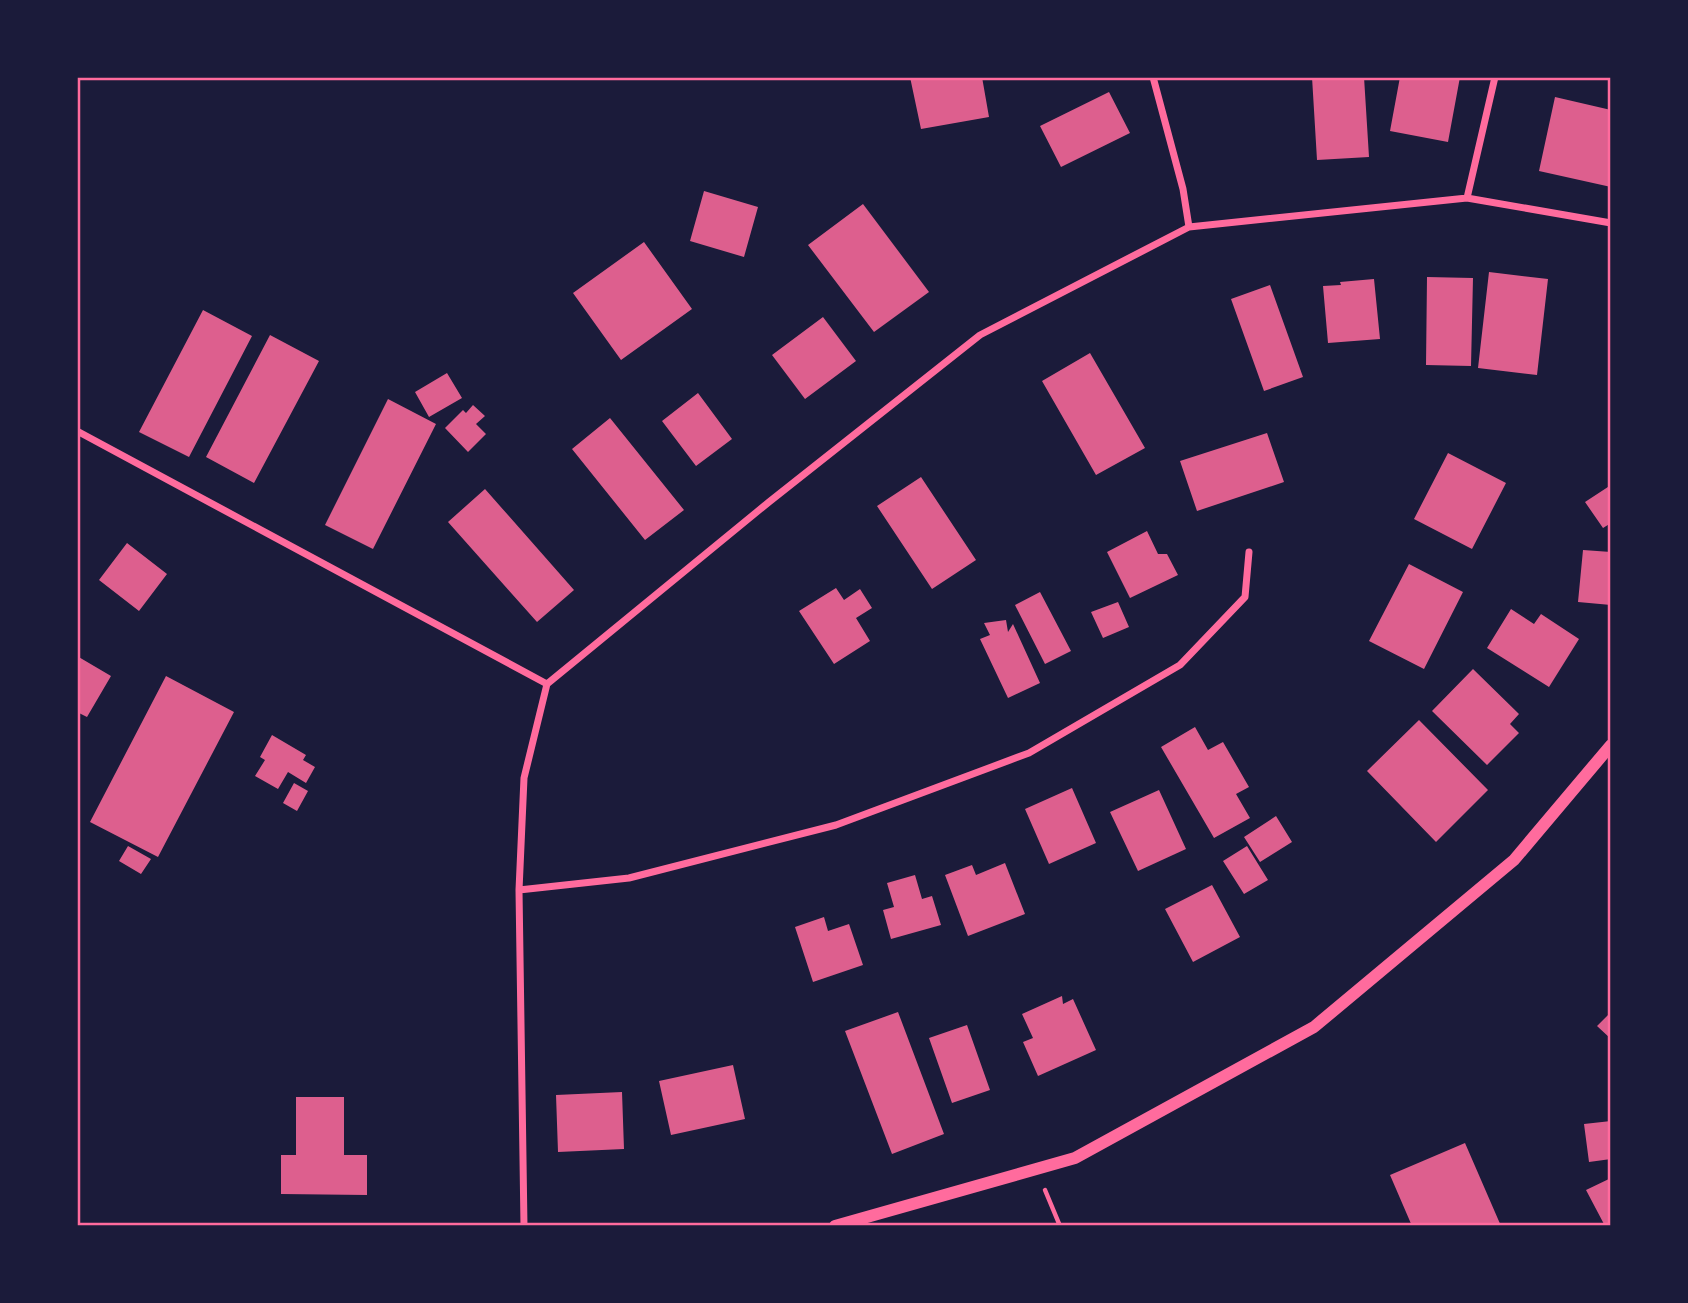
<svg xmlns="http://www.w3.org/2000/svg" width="1688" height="1303" viewBox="0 0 1688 1303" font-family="'Public Sans',sans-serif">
<rect width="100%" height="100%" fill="#1b1b3a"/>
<path fill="#dd5f8e" d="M910 77H982L989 117 921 129Z
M1312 77H1364L1369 157 1317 160Z
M1400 77H1460L1448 142 1390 131Z
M1109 92 1130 133 1061 167 1040 126Z
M1555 97 1611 110V187L1539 171Z
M704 191 758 207 744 257 690 241Z
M863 204 929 292 874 332 808 245Z
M644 242 692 309 621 360 573 293Z
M1489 272 1548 279 1537 375 1478 368Z
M1427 277 1473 278 1471 366 1426 365Z
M1374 279 1380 339 1328 343 1323 286 1341 285 1340 282Z
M1270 285 1303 377 1264 391 1231 299Z
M203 310 252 336 189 457 139 432Z
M823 317 856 361 805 399 772 355Z
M270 335 319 361 254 483 206 457Z
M1090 353 1145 448 1096 475 1042 381Z
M447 373 462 398 429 417 415 392Z
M698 393 732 439 696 466 662 421Z
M388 399 436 424 373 549 325 525Z
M473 405 485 416 476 424 486 434 468 452 445 428 463 410 466 413Z
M610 418 684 510 645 540 572 449Z
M1267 433 1284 482 1197 511 1180 461Z
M1448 453 1506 483 1472 549 1414 519Z
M921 477 976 560 932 589 877 506Z
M1611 485V523L1603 528 1585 502Z
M485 489 574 590 537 622 448 522Z
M1147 531 1158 554H1167L1178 575 1130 598 1107 552Z
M127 543 167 574 139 611 99 580Z
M1583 550 1611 552V605L1578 602Z
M1409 564 1463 592 1424 669 1369 641Z
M836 588 844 600 860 589 872 608 856 618 870 641 834 664 799 611Z
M1040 592 1071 651 1045 664 1015 605Z
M1118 602 1129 627 1103 638 1091 612Z
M1511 609 1534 624 1541 614 1579 639 1549 687 1487 648Z
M1006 620 1008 632 1013 624 1040 683 1008 698 980 639 990 635 984 623Z
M77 656 111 676 87 717 77 712Z
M1473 669 1519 714 1510 724 1519 733 1487 765 1432 711Z
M166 676 234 712 158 857 90 822Z
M1419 720 1488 790 1436 842 1367 771Z
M1195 727 1208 750 1223 742 1249 787 1236 794 1250 818 1214 838 1161 747Z
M272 735 306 755 303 760 315 767 306 783 288 772 278 789 255 776 265 760 260 757Z
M294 783 308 791 297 811 283 803Z
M1072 788 1096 843 1049 864 1025 809Z
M1159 790 1186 849 1138 871 1110 812Z
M1276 816 1292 842 1260 862 1244 837Z
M128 846 151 859 141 874 119 861Z
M1247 846 1268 880 1244 894 1223 861Z
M1005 863 1025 914 968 936 945 875 972 865 976 875Z
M915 875 922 899 932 896 941 925 891 939 883 910 894 907 887 883Z
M1212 885 1240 937 1193 962 1165 909Z
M824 917 828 931 849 924 863 965 813 982 795 927Z
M1062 996 1063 1004 1073 999 1096 1050 1038 1076 1023 1042 1033 1038 1022 1014Z
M898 1012 944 1134 892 1154 845 1031Z
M1611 1012V1039L1597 1026Z
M967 1025 990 1090 952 1103 929 1038Z
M733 1065 745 1119 671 1135 659 1081Z
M622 1092 624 1149 558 1152 556 1095Z
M296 1097H344V1155H367V1195L281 1194V1155H296Z
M1611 1121V1159L1589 1162 1584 1124Z
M1465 1143 1501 1226H1412L1390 1175Z
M1611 1178V1223L1605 1226 1586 1190Z"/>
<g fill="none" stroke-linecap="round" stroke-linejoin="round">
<path stroke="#ff6b9d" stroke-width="4.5" d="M1045 1190 1060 1226"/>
<path stroke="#ff6b9d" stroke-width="7" d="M1153 77 1183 189 1189 227
M1467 198 1495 77
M77 431 547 684
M519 890 629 878 836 825 1029 753 1180 665 1245 597 1249 552
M524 1226 519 890 524 778 547 684 769 502 980 335 1189 227 1467 198 1611 223"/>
<path stroke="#ff6b9d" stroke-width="12" d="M835 1226 1075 1158 1314 1027 1514 860 1611 745"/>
</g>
<rect width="1688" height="1303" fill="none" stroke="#1b1b3a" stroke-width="158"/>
<rect x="79" y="79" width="1530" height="1145" fill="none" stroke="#ff6b9d" stroke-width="2.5"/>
</svg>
